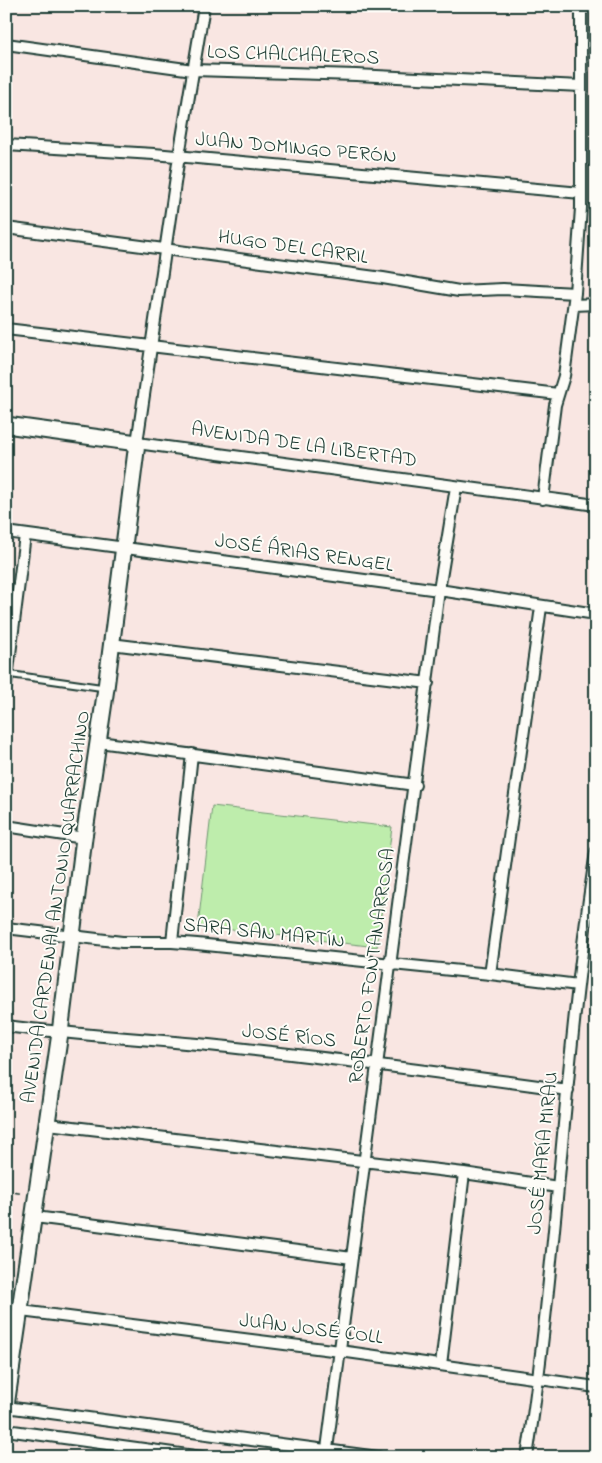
<svg xmlns="http://www.w3.org/2000/svg" width="602" height="1463" viewBox="0 0 602 1463" font-family="'Indie Flower',sans-serif">
<rect width="100%" height="100%" fill="#f9e6e2"/>
<filter id="ink" filterUnits="userSpaceOnUse"><feTurbulence type="fractalNoise" baseFrequency=".02" numOctaves="2"/><feDisplacementMap in="SourceGraphic" scale="10" xChannelSelector="R" yChannelSelector="G"/><feConvolveMatrix kernelMatrix="1 2 1 2 8 2 1 2 1" color-interpolation-filters="sRGB"/></filter>
<g filter="url(#ink)">
<path fill="#beedac" stroke="#6e9570" d="M212 806 392 827 377 947 198 926Z"/>
<g fill="none" stroke-linecap="round" stroke-linejoin="round">
<g stroke="#1f3d34" stroke-width="9">
<path id="lane" d="M7 674 105 688"/>
</g>
<g stroke="#1f3d34" stroke-width="14">
<path id="street" d="M204 6 179 156 137 443 596 505
M6 44 193 70 356 75 581 86
M6 145 154 154 581 193
M6 228 383 278 459 291 503 289 575 293
M574 305 596 304
M6 329 558 394
M543 499 555 405 564 376 575 293 581 208V6
M6 532 439 590 596 614
M111 644 428 683
M6 686 25 535
M99 742 415 785
M6 826 84 838
M6 928 122 942H172L197 944 490 974 578 985
M172 942 192 754
M490 974 541 607
M6 1026C77 1035 147 1039 218 1046 335 1058 451 1074 568 1090
M48 1124 464 1173 558 1187
M35 1217 352 1258
M21 1311 340 1351 596 1387
M441 1365 464 1173
M6 1407 378 1457
M6 1430 202 1457
M327 1449 439 590 456 487
M527 1457C558 1256 564 1053 596 852"/>
</g>
<g stroke="#1f3d34" stroke-width="19">
<path id="secondary" d="M6 425 137 443 106 688 84 838 60 1033 6 1406"/>
</g>
<path stroke="#1f3d34" stroke-width="2.5" stroke-dasharray="5 4" stroke-linecap="butt" d="M6 1191 23 1193"/>
<use href="#lane" stroke="#fdfcf7" stroke-width="5"/>
<use href="#street" stroke="#fdfcf7" stroke-width="10"/>
<use href="#secondary" stroke="#fdfcf7" stroke-width="15"/>
</g>
</g>
<g text-anchor="middle" dominant-baseline="central" stroke-width="4" stroke-linejoin="round" paint-order="stroke">
<g font-size="20" fill="#1f3d34" stroke="#fdfcf7">
<text transform="translate(293 56) rotate(2)">LOS CHALCHALEROS</text>
<text transform="translate(296 149) rotate(5)">JUAN DOMINGO PERÓN</text>
<text transform="translate(293 248) rotate(8)">HUGO DEL CARRIL</text>
<text transform="translate(304 446) rotate(8)">AVENIDA DE LA LIBERTAD</text>
<text transform="translate(304 554) rotate(8)">JOSÉ ÁRIAS RENGEL</text>
<text transform="translate(57 907) rotate(-82)">AVENIDA CARDENAL ANTONIO QUARRACHINO</text>
<text transform="translate(264 934) rotate(6)">SARA SAN MARTÍN</text>
<text transform="translate(373 966) rotate(-82)">ROBERTO FONTANARROSA</text>
<text transform="translate(289 1037) rotate(6)">JOSÉ RÍOS</text>
<text transform="translate(544 1153) rotate(-84)">JOSÉ MARÍA MIRAU</text>
<text transform="translate(311 1330) rotate(7)">JUAN JOSÉ COLL</text>
</g>
</g>
<rect width="602" height="1463" fill="none" stroke="#fdfcf7" stroke-width="25"/>
<rect x="12" y="12" width="577" height="1438" fill="none" stroke="#1f3d34" stroke-width="2" filter="url(#ink)"/>
</svg>
